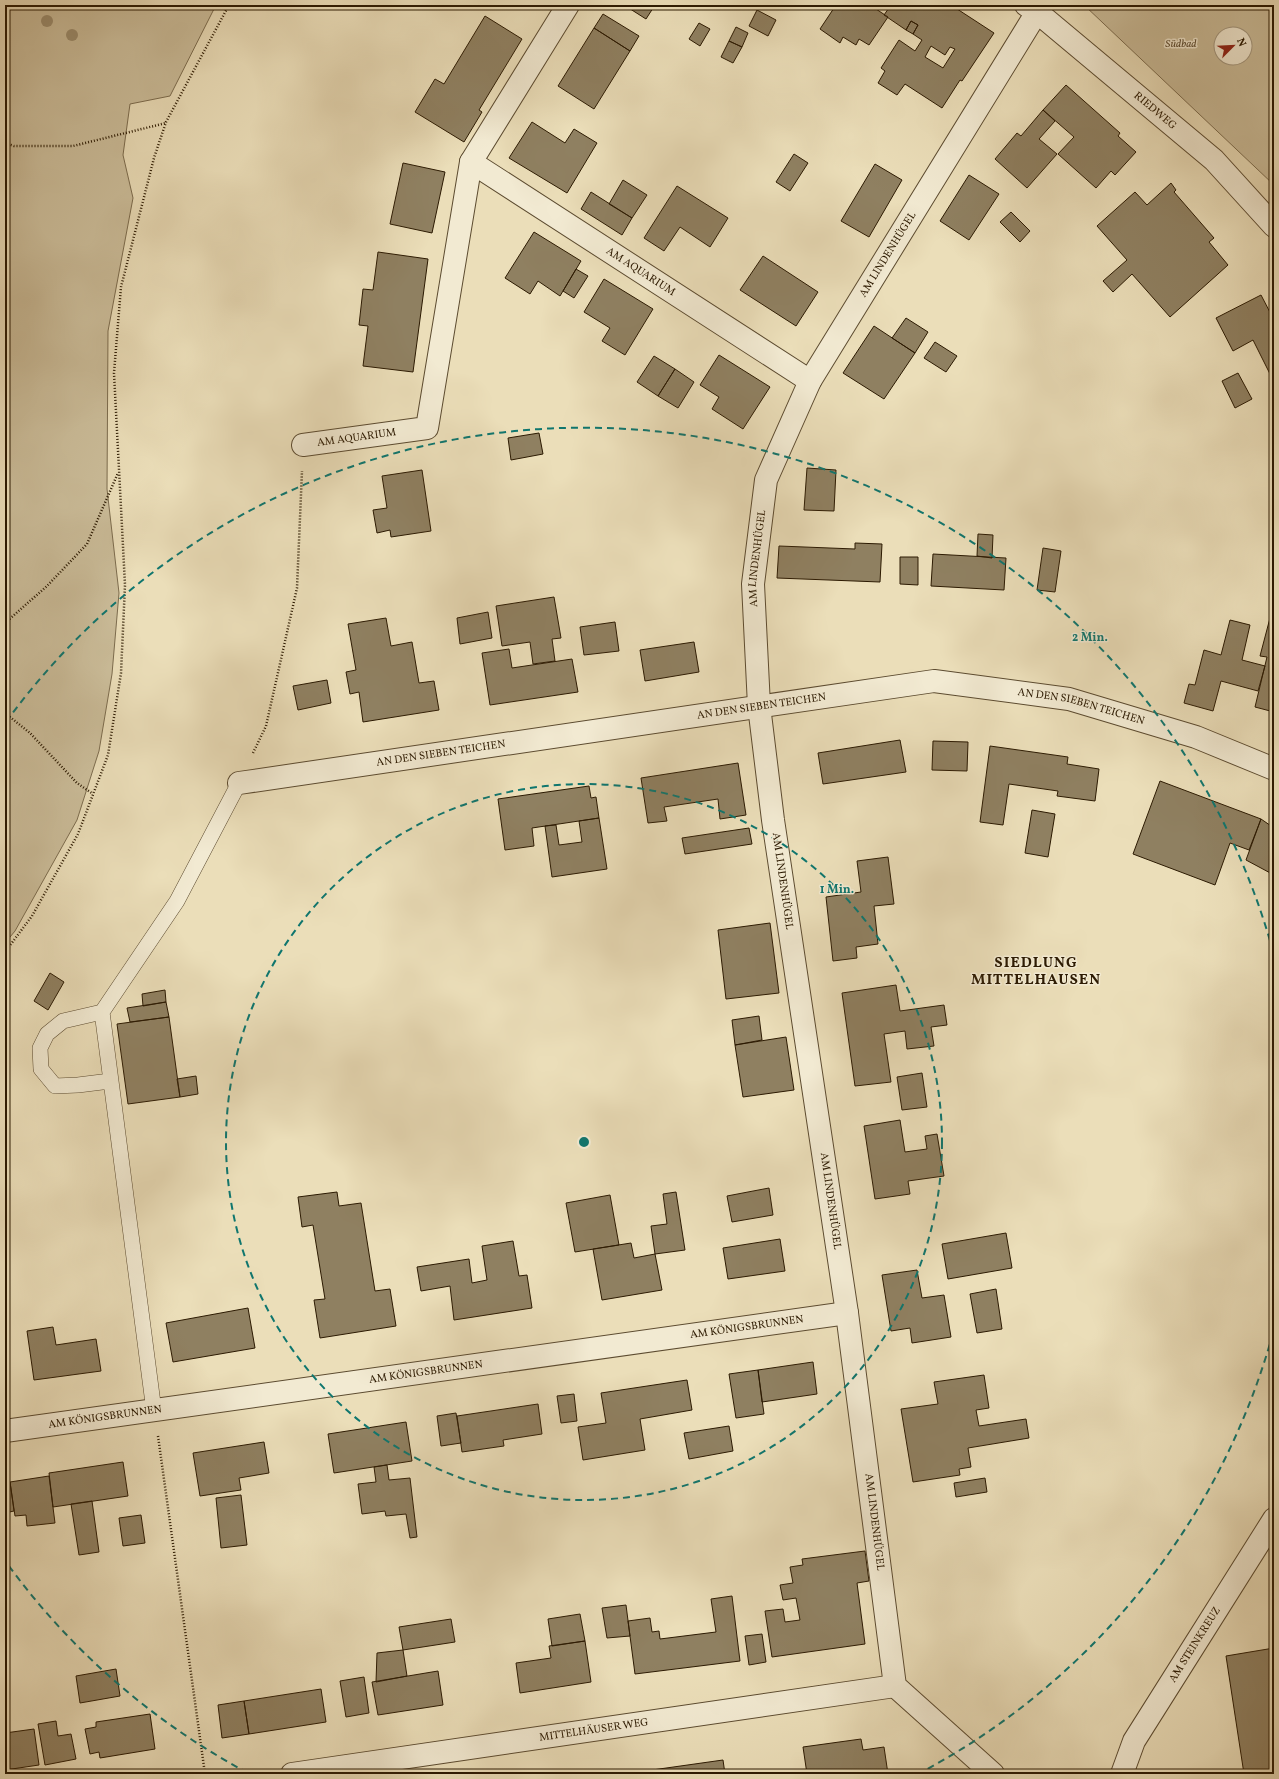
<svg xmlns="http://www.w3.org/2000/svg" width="1279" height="1779" viewBox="0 0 1279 1779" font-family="Vollkorn,serif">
<rect width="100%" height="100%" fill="#ebdeb9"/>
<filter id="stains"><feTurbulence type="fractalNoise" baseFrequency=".005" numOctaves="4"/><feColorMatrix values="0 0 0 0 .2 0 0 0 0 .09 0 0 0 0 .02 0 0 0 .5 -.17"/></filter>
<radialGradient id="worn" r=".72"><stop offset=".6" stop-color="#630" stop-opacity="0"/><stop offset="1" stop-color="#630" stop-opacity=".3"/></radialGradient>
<path fill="#cbbd9a" stroke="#7c6c4e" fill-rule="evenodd" d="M5 5H216L170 96 130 104 123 155 133 198 108 331 107 489 119 593 112 674 99 751 77 820 15 931 5 943Z
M1084 5H1274V185ZM1221 34H1245V58H1221Z"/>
<path fill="#8f8061" stroke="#2c1a02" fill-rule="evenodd" d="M624 5H655L646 19Z
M836 5H870L888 17 869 45 859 39 856 45 843 37 840 43 820 29Z
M891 5H951L994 33 962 81 960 80 942 108 905 84 897 95 878 83 885 71 881 68 899 40 915 51 922 40 913 34 918 25 911 21 906 30 884 15ZM931 46 945 55 950 47 955 49 943 68 925 57Z
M757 10 776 20 768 36 749 26Z
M603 14 639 36 630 51 594 28Z
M485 16 522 39 479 110 482 112 464 142 415 112 435 79 444 84Z
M911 21 918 25 913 34 906 30Z
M699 23 710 29 700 46 689 39Z
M736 27 748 33 742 47 729 41Z
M594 28 630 51 594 109 558 86Z
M729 41 742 47 733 63 721 57Z
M1066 85 1120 133 1118 136 1136 152 1115 175 1111 171 1096 188 1058 154 1074 137 1043 110Z
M1043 110 1055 121 1039 139 1057 154 1027 188 995 159 1017 133 1021 136Z
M532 122 565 143 574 129 597 143 567 193 509 158Z
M794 154 808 163 790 191 776 182Z
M403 163 445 172 432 233 390 224Z
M875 164 902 180 869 237 841 221Z
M969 175 999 194 969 240 940 221Z
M623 180 647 195 632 218 609 204Z
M1171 183 1176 190 1174 192 1214 238 1209 242 1228 265 1170 317 1132 274 1113 292 1103 281 1127 260 1097 226 1135 192 1147 205Z
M677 186 728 218 710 247 680 227 664 251 644 238Z
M591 192 632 218 622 235 581 209Z
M1011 212 1030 231 1020 242 1000 222Z
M534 232 581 261 560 296 538 281 530 294 505 278Z
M378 252 428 259 413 372 363 366 368 326 359 325 363 289 373 290Z
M763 256 818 292 796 326 740 290Z
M576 269 588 276 574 298 563 291Z
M604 279 653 309 625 355 602 341 610 328 584 312Z
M1261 295 1274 320V382L1253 340 1233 351 1216 318Z
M906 318 928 332 915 353 892 338Z
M874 326 915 353 884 399 843 373Z
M935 342 957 356 946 372 924 358Z
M719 355 770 387 743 429 712 409 719 397 700 385Z
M654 356 675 369 658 396 637 382Z
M675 369 694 382 678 408 658 396Z
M1238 373 1252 399 1235 408 1222 381Z
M539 433 543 454 511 460 508 438Z
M807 468 836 470 834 511 804 510Z
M422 470 431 531 391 537 390 530 377 533 373 510 387 508 382 476Z
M978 534 993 535 992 558 977 556Z
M855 543 882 544 880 582 777 578 779 546 855 549Z
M1043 548 1061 551 1055 592 1037 590Z
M933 554 1006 558 1004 590 931 586Z
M900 557H918V585L900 584Z
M554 597 561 638 552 639 555 661 533 664 530 642 502 646 496 606Z
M488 612 492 638 460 644 457 618Z
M386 618 391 646 412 642 419 683 434 681 439 710 363 722 359 692 350 694 346 672 356 670 348 624Z
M1270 618 1274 619V712L1255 707 1267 657 1260 656Z
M1230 620 1250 625 1242 660 1265 666 1258 691 1221 681 1213 711 1184 703 1189 684 1195 685 1204 650 1221 655Z
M615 622 619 651 584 655 580 627Z
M694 642 699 672 645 681 640 650Z
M509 649 512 668 572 659 578 692 490 705 482 653Z
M327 680 331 703 298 710 293 686Z
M900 740 906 772 823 784 818 753Z
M933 741 968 742 967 771 932 770Z
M990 746 1068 757 1067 764 1099 769 1095 801 1057 796 1058 791 1009 784 1003 825 980 822Z
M738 763 746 815 720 819 718 799 664 807 667 821 648 823 641 778Z
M1160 781 1261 819 1249 850 1230 843 1215 885 1133 854Z
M589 786 591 798 596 797 599 818 532 828 534 846 505 850 498 799Z
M1032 810 1055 814 1048 857 1025 853Z
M599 818 607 869 552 877 545 826 556 825 559 845 582 842 579 821Z
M1261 819 1274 828V875L1246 860Z
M749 828 752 844 685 854 682 838Z
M888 857 894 904 874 906 878 944 856 947 857 958 833 961 826 897 861 892 857 861Z
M770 923 779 993 726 999 718 930Z
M50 973 64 982 48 1010 34 1001Z
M896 985 900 1011 944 1005 947 1025 931 1027 934 1046 907 1049 905 1031 884 1034 891 1082 855 1086 842 993Z
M165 990 166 1002 143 1006 142 994Z
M166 1002 169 1017 130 1022 127 1008Z
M759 1016 762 1040 735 1045 732 1020Z
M169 1017 180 1097 128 1104 117 1024Z
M786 1037 794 1090 743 1097 735 1045Z
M922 1073 927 1107 902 1110 897 1077Z
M196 1076 198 1094 180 1097 177 1079Z
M900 1120 905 1152 927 1149 925 1136 937 1134 944 1176 908 1181 910 1194 875 1199 864 1126Z
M769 1188 773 1215 732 1222 727 1196Z
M337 1192 339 1206 361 1203 375 1291 390 1289 396 1326 320 1338 314 1300 325 1299 313 1225 302 1227 298 1197Z
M676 1192 685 1250 655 1254 651 1226 667 1224 663 1194Z
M610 1195 619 1245 575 1252 566 1203Z
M1006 1233 1012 1268 948 1279 942 1244Z
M780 1239 785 1271 728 1279 723 1248Z
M513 1241 519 1276 527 1275 532 1308 454 1320 450 1286 421 1291 417 1267 469 1259 472 1283 487 1280 482 1246Z
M631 1243 634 1258 655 1254 662 1290 602 1300 593 1249Z
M917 1270 922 1298 944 1295 951 1337 912 1343 910 1328 891 1331 882 1275Z
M996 1289 1002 1329 977 1333 970 1294Z
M248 1308 255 1348 173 1362 166 1323Z
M53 1327 56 1345 96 1339 101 1371 34 1380 27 1331Z
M813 1362 817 1394 762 1402 758 1370Z
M758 1370 764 1414 736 1418 729 1374Z
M984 1375 989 1408 976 1410 979 1426 1026 1419 1029 1438 968 1448 971 1467 959 1469 960 1475 913 1482 901 1409 938 1404 934 1382Z
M687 1380 692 1410 640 1419 645 1450 583 1460 578 1427 606 1423 601 1393Z
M574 1394 577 1421 561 1423 557 1396Z
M538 1404 542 1434 503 1440 504 1446 462 1452 457 1416Z
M456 1413 461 1443 441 1446 437 1416Z
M406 1422 412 1461 334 1473 328 1434Z
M729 1426 733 1451 689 1459 684 1433Z
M264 1442 269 1473 239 1478 241 1490 200 1496 193 1453Z
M123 1462 128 1496 53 1507 49 1473Z
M387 1465 389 1480 410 1478 417 1537 410 1538 406 1514 386 1516 385 1511 362 1514 358 1484 376 1482 374 1467Z
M49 1476 55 1523 27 1526 26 1515 15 1516 10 1482Z
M985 1478 987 1492 956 1497 954 1483Z
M5 1482H10L14 1511 5 1513Z
M241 1495 247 1545 221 1548 216 1498Z
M92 1501 99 1552 79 1555 71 1504Z
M141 1515 145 1543 123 1546 119 1518Z
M865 1551 869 1581 857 1583 865 1644 772 1657 765 1611 783 1609 785 1622 800 1620 796 1598 783 1600 780 1585 793 1583 790 1567 803 1565 802 1559Z
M732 1596 740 1661 635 1674 628 1621 650 1618 652 1632 659 1631 660 1639 716 1632 711 1599Z
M626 1605 630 1636 607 1638 602 1608Z
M580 1614 585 1641 552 1646 548 1619Z
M451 1619 455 1642 403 1650 399 1627Z
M762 1634 766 1662 749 1665 745 1636Z
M585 1641 591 1682 520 1693 516 1663 551 1658 549 1646Z
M1274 1648V1772L1244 1774 1226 1656Z
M403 1650 407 1676 376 1682 377 1653Z
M116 1669 120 1696 80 1703 76 1676Z
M438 1671 443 1705 378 1715 372 1682Z
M364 1677 369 1713 346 1717 340 1681Z
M321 1689 326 1722 249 1734 244 1701Z
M244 1701 249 1734 222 1738 218 1705Z
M150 1714 155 1749 100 1758 99 1752 90 1754 85 1729 96 1727V1722Z
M56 1721 58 1736 71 1734 76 1759 45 1765 38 1724Z
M34 1729 39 1765 5 1770V1733Z
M861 1739 863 1750 884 1747 888 1774H807L803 1747Z
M723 1760 725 1774H638V1772Z"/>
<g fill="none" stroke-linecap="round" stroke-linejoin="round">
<g stroke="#5c4b30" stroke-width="16">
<path id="lane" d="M102 1012 154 1411
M110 1081 78 1085 55 1086 41 1069 40 1048 47 1034 63 1021 102 1012 177 901 239 783"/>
</g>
<g stroke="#5c4b30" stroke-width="24">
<g id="street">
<path id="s1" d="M1026 5 1037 12 1214 160 1274 226"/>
<path id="s2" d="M471 162 810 381"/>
<path id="s3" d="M303 445 427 428 471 162 568 5"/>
<path id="s4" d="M239 783 934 681 1069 699 1196 737 1274 769"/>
<path id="s5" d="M5 1431 847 1313"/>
<path id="s6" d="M292 1774 895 1686"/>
<path id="s7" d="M993 1774 895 1686 847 1313 773 820 759 706 753 584 766 480 810 381 1037 12"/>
<path id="s8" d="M1122 1774 1134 1741 1274 1519"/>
</g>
</g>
<path stroke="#2c1a02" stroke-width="2.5" stroke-dasharray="1 2" stroke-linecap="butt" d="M5 143 14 146H73L166 123
M5 623 47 586 87 544 118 473
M5 713 30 733 77 783 93 794
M253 753 266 726 297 588 302 471
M5 952 32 916 78 834 108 755 121 673 125 585 114 373 121 287 154 158 166 122 229 5
M158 1436 205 1774"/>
<use href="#lane" stroke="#f2ead2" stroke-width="15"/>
<use href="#street" stroke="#f2ead2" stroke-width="22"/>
</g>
<g fill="#9c8d6e">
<circle cx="47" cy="21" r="6"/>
<circle cx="72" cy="35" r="6"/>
</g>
<g fill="none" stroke="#0f766e" stroke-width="2" stroke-dasharray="7 5">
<circle cx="584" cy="1142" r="358"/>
<path d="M1273 1333A715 715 0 0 1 920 1773M248 1773A715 715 0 0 1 6 1562M6 722A715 715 0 0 1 1273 951"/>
</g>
<g text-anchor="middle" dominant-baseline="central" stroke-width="3" stroke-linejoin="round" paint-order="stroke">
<g font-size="11" font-style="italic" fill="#5c4b30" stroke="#f2ead2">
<text x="1181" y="44">Südbad</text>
</g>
<g font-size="11" fill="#2c1a02" stroke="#f2ead2">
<text stroke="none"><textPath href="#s1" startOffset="167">RIEDWEG</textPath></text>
<text stroke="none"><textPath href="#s7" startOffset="1605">AM LINDENHÜGEL</textPath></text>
<text stroke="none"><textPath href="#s2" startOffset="202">AM AQUARIUM</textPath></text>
<text stroke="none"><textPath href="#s3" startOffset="54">AM AQUARIUM</textPath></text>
<text stroke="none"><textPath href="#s7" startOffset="1269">AM LINDENHÜGEL</textPath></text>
<text stroke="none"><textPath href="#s4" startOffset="528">AN DEN SIEBEN TEICHEN</textPath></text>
<text stroke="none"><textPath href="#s4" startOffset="852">AN DEN SIEBEN TEICHEN</textPath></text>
<text stroke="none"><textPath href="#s4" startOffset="204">AN DEN SIEBEN TEICHEN</textPath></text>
<text transform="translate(782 881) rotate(82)">AM LINDENHÜGEL</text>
<text transform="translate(830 1201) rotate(82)">AM LINDENHÜGEL</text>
<text stroke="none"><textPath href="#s5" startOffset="749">AM KÖNIGSBRUNNEN</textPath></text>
<text stroke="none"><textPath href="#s5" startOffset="425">AM KÖNIGSBRUNNEN</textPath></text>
<text stroke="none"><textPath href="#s5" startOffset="101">AM KÖNIGSBRUNNEN</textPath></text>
<text transform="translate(874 1522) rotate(83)">AM LINDENHÜGEL</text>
<text stroke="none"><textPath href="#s8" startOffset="149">AM STEINKREUZ</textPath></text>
<text stroke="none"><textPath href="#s6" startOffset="305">MITTELHÄUSER WEG</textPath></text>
</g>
<g font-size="15" font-weight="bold" letter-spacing="1" fill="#2c1a02" stroke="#f2ead2">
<text x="1036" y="963">SIEDLUNG<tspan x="1036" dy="17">MITTELHAUSEN</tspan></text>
</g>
</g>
<circle cx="584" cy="1142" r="6" fill="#0f766e" stroke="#f2ead2" stroke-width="2"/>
<g font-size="12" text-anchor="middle" font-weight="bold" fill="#0f766e" stroke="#f2ead2" stroke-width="3" stroke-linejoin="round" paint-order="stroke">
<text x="1090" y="641">2 Min.</text>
<text x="837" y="893">1 Min.</text>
</g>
<rect width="1279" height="1779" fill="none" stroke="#ebdeb9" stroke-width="20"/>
<rect x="6" y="6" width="1267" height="1767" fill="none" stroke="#2c1a02" stroke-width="2"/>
<rect x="10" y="10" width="1259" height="1759" fill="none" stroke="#2c1a02"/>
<g transform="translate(1233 46) rotate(66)"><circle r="19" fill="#f2ead2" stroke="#a3977f"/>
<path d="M0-3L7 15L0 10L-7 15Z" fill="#8f2418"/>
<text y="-6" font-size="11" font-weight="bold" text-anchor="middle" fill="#2c1a02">N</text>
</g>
<rect width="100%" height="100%" filter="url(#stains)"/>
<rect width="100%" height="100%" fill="url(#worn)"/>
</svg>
